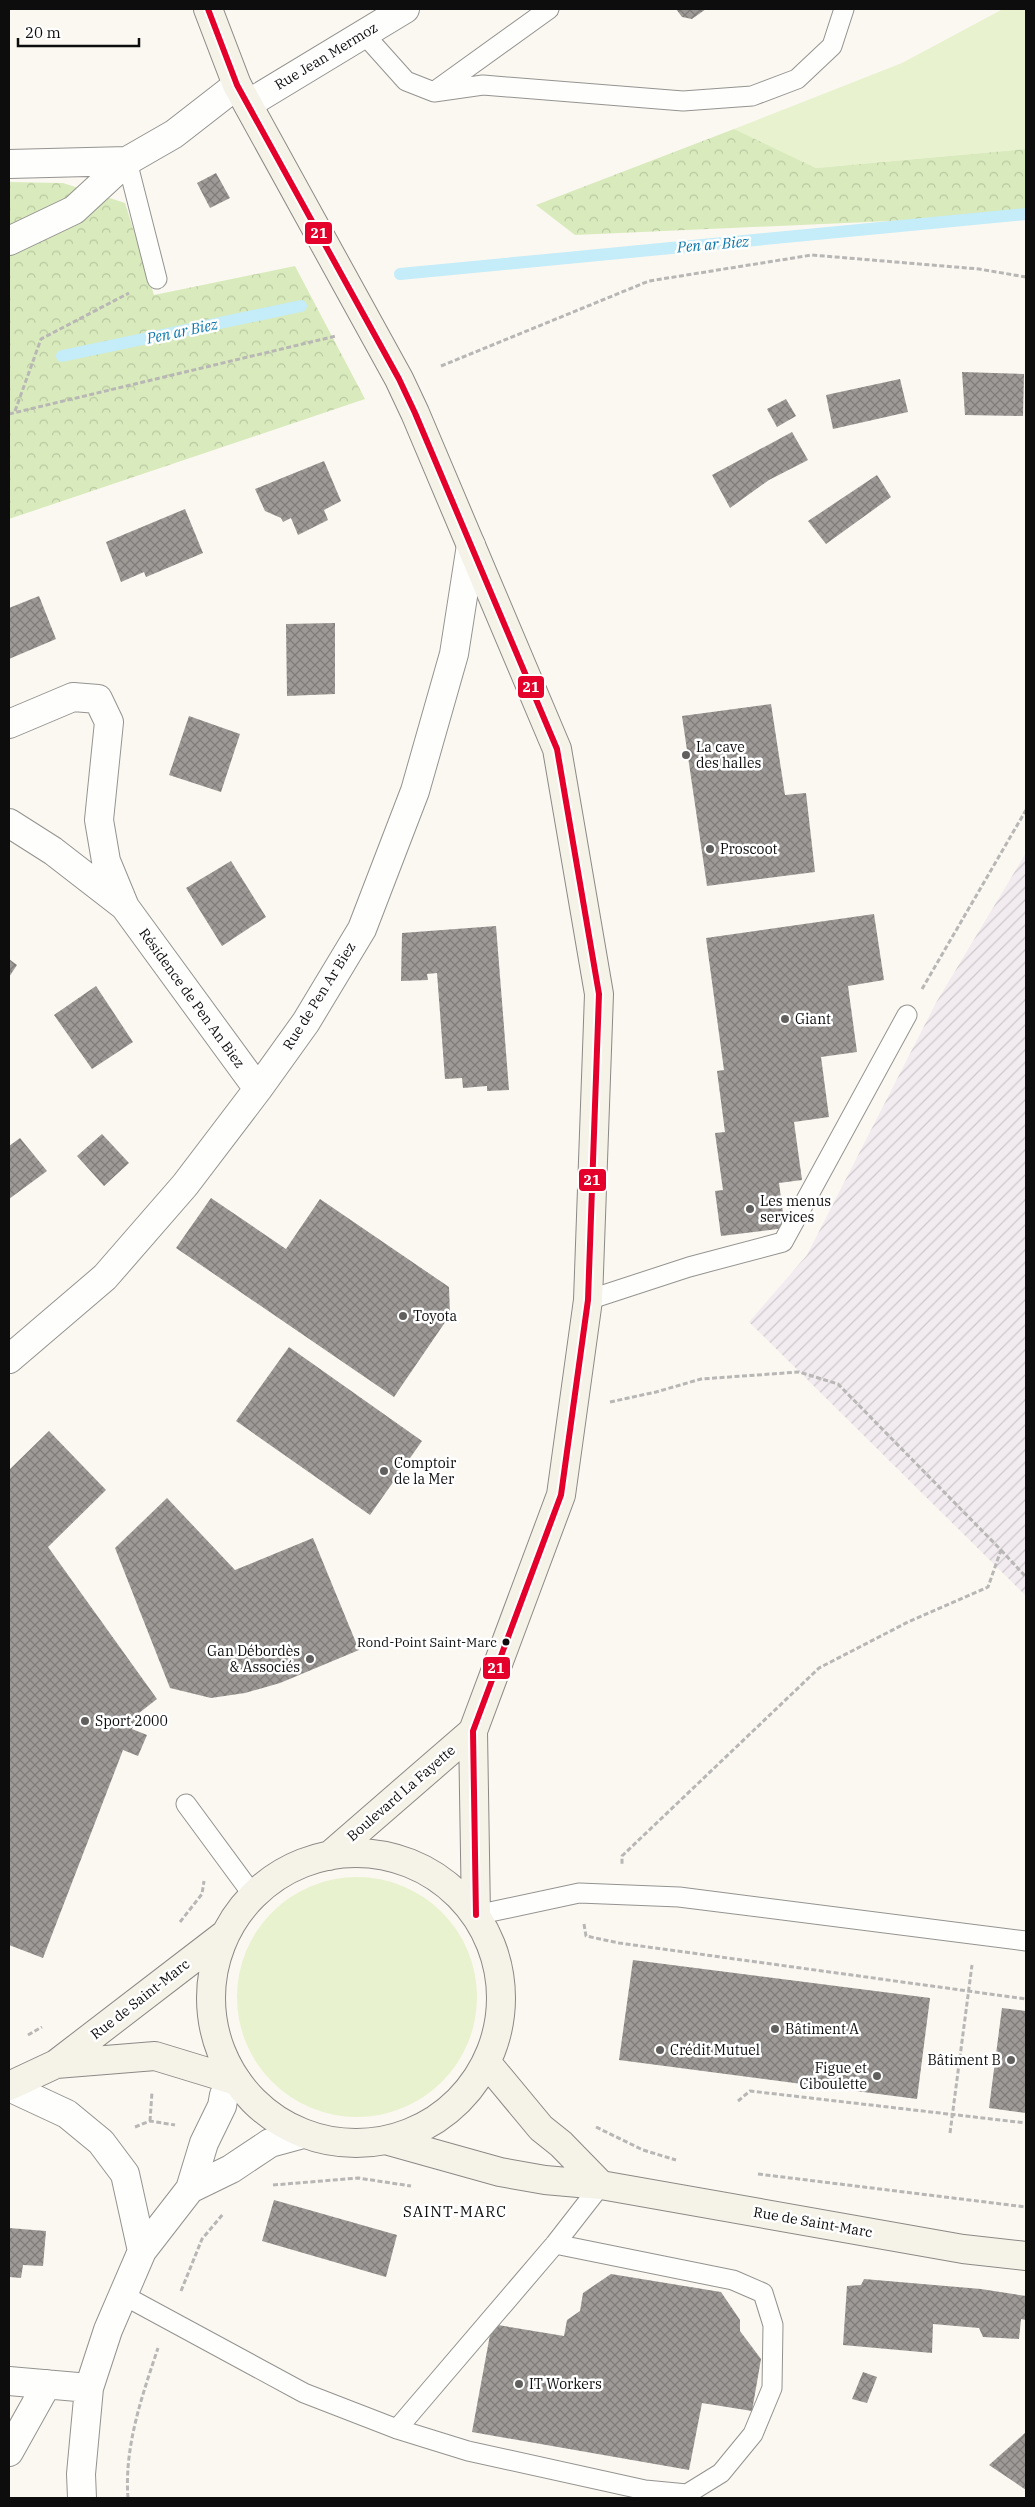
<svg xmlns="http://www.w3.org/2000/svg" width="1035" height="2507" viewBox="0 0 1035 2507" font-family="'IBM Plex Serif',serif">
<defs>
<pattern id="industrial-furrows" width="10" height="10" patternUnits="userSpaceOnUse" patternTransform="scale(1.25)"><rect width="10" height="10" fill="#f2ebef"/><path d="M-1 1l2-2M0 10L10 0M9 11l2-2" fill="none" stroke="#cec8cc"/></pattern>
<pattern id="forest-crowns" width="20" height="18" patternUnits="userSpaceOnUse" patternTransform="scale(1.25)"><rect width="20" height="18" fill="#d9ebbc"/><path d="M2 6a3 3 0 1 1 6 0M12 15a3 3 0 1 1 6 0" fill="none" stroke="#b9c8a0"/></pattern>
<pattern id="building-cross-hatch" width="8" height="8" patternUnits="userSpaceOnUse" patternTransform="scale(1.25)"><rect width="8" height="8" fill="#9e9a97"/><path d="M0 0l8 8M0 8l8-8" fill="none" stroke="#7f7c7a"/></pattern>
</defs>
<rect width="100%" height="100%" fill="#fbf8f1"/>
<path fill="url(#industrial-furrows)" d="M1026 853V1596L749 1322 807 1255 937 1001Z"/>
<path fill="#e8f2ce" d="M1003 9H1026V149L816 168 734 129 902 63Z
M237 1997a120 120 0 1 1 240 0a120 120 0 1 1-240 0Z"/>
<path fill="url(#forest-crowns)" d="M734 129 816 168 1026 149V215L575 235 536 205Z
M9 182 63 183 125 203 154 295 295 266 365 399 9 519Z"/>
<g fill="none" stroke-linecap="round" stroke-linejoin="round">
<path stroke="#c4ecf9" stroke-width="12" d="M400 274 1026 214
M62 356 301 306"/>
</g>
<path fill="url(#building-cross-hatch)" d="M676 9H706L692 19 682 17Z
M216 173 230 198 210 208 197 183Z
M962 372 1024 374 1023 416 965 415Z
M900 379 908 412 833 429 826 395Z
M786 399 796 416 777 427 767 409Z
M792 432 808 460 769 480 730 508 712 475Z
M324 461 341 501 324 510 328 520 298 535 291 518 283 522 281 518 265 511 255 489Z
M877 475 891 497 826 544 808 521Z
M185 509 203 553 146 577 144 572 121 582 106 542Z
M39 596 56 639 9 659V608Z
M335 623V694L287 696 286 624Z
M771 704 785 795 806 793 815 872 707 886 682 716Z
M189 716 240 734 221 792 169 775Z
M231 861 266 917 222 946 186 888Z
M874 914 884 980 848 986 857 1052 821 1057 829 1117 794 1122 802 1180 779 1183 785 1228 721 1236 715 1191 723 1190 715 1133 725 1132 717 1071 724 1070 706 938Z
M496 926 509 1090 487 1091V1086L463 1088 462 1078 445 1079 437 973 427 974 428 980 401 981 402 933Z
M9 959 17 965 9 977Z
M96 986 133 1042 92 1069 54 1015Z
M102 1134 129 1163 104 1186 77 1156Z
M20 1138 47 1171 9 1199V1146Z
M211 1198 286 1249 320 1199 449 1287 450 1315 394 1397 176 1248Z
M289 1347 422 1441 370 1515 236 1421Z
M49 1431 106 1490 48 1547 157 1699 139 1713 132 1729 147 1735 138 1756 123 1750 43 1958 9 1945V1470Z
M167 1498 235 1570 313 1538 359 1650 280 1683 245 1693 211 1698 170 1688 115 1548Z
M633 1960 930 1998 917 2099 619 2060Z
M1002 2008 1026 2011V2113L989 2108Z
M274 2200 397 2235 386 2277 262 2241Z
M9 2228 46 2231 43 2266 23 2265 21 2278 9 2277Z
M611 2274 721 2292 740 2320V2331L761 2359 752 2411 702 2403 689 2470 472 2432 492 2324 564 2336 567 2320 580 2311 583 2293Z
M864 2279 981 2289 1026 2296V2320L1021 2319 1019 2339 983 2337 979 2328 933 2324 932 2353 843 2345 847 2286 861 2285Z
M863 2372 877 2377 867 2403 852 2399Z
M1026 2432V2490L989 2465Z"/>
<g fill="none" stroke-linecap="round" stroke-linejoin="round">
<g stroke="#949390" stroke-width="21">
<path id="service" d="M363 33 406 81 434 92 483 85 683 101 752 96 797 79 832 46 844 9
M435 91 549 9
M127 161 157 279
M588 1300 689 1267 783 1242 907 1015
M186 1804 253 1895
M476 1915 579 1893 679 1897 1026 1941
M123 2295 304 2393 397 2429 468 2451 645 2490 687 2494 721 2473 753 2434 772 2388 773 2325 763 2293 733 2280 555 2244
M397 2429 555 2244 601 2185"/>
</g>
<g stroke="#949390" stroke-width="30">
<path id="minor" d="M248 104 405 9
M9 164 127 161
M9 241 74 210 127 161 174 134 237 85
M9 724 73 697 98 699 109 722 99 820 106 861 125 907 258 1089
M9 823 53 851 124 906
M9 1359 105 1277 185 1185 258 1089 306 1022 362 929 415 791 454 654 471 545
M9 2087 67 2114 101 2142 125 2174 142 2251
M190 2189 231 2169 270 2143 303 2134
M9 2381 89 2388
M9 2452 47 2384
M82 2498 81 2474 89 2388 108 2330 142 2251 190 2189 204 2143 222 2106 224 2095 237 2081"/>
</g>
<g stroke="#8b8986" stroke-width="30">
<path id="secondary" d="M208 9 237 85 399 379 415 413 557 749 599 994 588 1300 561 1495 473 1731 476 1915
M211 1998a145 145 0 1 1 290 0a145 145 0 1 1-290 0Z
M329 1856 473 1731
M487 2063 541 2128 561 2144 601 2185
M56 2064 155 2056 237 2081
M9 2086 56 2064 224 1935
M389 2141 500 2172 545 2180 601 2185 963 2249 1026 2256"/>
</g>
<path stroke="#b8b7b6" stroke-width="3" stroke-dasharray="5 2.5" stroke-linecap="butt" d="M441 366 649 281 812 255 979 269 1026 277
M15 411 41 339 129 293
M9 414 336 336
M922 989 1026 810
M610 1402 656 1392 701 1379 799 1372 838 1384 1001 1550 988 1587 908 1622 819 1668 622 1856V1864
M1001 1550 1026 1577
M180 1922 202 1894 204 1881
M584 1924 586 1936 619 1943 1026 1999
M28 2035 42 2027
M738 2101 750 2091 1026 2123
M150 2121 152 2092
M135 2127 150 2121 175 2125
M596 2127 643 2150 676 2160
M950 2133 972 1965
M758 2174 1026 2207
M273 2185 358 2178 411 2186
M181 2291 202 2239 223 2214
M128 2498C124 2447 142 2396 158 2348"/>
<use href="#service" stroke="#fefefd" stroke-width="19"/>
<use href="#minor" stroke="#fefefd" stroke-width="28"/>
<use href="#secondary" stroke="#f5f2e8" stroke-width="28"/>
<g stroke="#fff" stroke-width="10">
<path id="bus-1" d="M208 9 237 85 399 379 415 413 557 749 599 994 588 1300 561 1495 473 1731 476 1915"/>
</g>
<use href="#bus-1" stroke="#e4002b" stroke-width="6"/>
</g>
<g fill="#605f5d" stroke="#fff" stroke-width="2">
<circle cx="686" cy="755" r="5"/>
<circle cx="710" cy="849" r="5"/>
<circle cx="785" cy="1019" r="5"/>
<circle cx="750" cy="1209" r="5"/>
<circle cx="403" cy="1316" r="5"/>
<circle cx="384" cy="1471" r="5"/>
<circle cx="310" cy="1659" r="5"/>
<circle cx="85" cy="1721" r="5"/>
<circle cx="775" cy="2029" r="5"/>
<circle cx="660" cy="2050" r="5"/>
<circle cx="1011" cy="2060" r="5"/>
<circle cx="877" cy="2076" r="5"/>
<circle cx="519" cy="2384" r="5"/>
</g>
<circle fill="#0d0d0d" stroke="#fff" stroke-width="2" cx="506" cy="1642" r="4.5"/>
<g text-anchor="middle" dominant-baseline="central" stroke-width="5" stroke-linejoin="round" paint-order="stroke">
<g font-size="13" fill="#0d0d0d" stroke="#fff" text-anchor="end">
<text x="497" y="1642">Rond-Point Saint-Marc</text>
</g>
<g font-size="14" fill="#0d0d0d" stroke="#fff">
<text transform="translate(326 56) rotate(-31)">Rue Jean Mermoz</text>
<text transform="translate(319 996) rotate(-58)">Rue de Pen Ar Biez</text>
<text transform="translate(192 998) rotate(54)">Résidence de Pen An Biez</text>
<text transform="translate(401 1793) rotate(-41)">Boulevard La Fayette</text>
<text transform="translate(140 1999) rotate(-38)">Rue de Saint-Marc</text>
<text transform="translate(813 2222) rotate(10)">Rue de Saint-Marc</text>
</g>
<g font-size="14" fill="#0d0d0d" stroke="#fff" text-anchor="start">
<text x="696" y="747">La cave<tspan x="696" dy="16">des halles</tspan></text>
<text x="720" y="849">Proscoot</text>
<text x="795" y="1019">Giant</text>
<text x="760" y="1201">Les menus<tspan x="760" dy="16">services</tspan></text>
<text x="413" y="1316">Toyota</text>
<text x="394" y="1463">Comptoir<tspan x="394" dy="16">de la Mer</tspan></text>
<text x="300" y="1651" text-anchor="end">Gan Débordès<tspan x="300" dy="16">&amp; Associés</tspan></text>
<text x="95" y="1721">Sport 2000</text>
<text x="785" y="2029">Bâtiment A</text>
<text x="670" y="2050">Crédit Mutuel</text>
<text x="1001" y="2060" text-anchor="end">Bâtiment B</text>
<text x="867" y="2068" text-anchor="end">Figue et<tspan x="867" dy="16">Ciboulette</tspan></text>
<text x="529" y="2384">IT Workers</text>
</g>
<g font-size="15" font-style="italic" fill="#0a77ab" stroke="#fff">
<text transform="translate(713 244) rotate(-5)">Pen ar Biez</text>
<text transform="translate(182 331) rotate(-12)">Pen ar Biez</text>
</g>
<g font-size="15" letter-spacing="1" fill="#0d0d0d" stroke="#fff">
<text x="455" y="2211">SAINT-MARC</text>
</g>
</g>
<g stroke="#fff" stroke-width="2">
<rect x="304" y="221" width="29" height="24" rx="5" fill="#e4002b"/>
<rect x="517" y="675" width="28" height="24" rx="5" fill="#e4002b"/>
<rect x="578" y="1168" width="29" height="24" rx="5" fill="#e4002b"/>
<rect x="482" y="1656" width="29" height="24" rx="5" fill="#e4002b"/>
</g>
<g font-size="14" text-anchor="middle" font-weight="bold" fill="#fff">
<text x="319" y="238">21</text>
<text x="531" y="692">21</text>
<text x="592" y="1185">21</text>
<text x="496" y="1673">21</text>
</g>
<rect width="1035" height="2507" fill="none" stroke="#0d0d0d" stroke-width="20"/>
<path d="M18 38v8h121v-8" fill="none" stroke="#0d0d0d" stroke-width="2.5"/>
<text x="25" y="38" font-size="15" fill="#0d0d0d" stroke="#ffffff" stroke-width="4" paint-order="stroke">20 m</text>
</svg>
